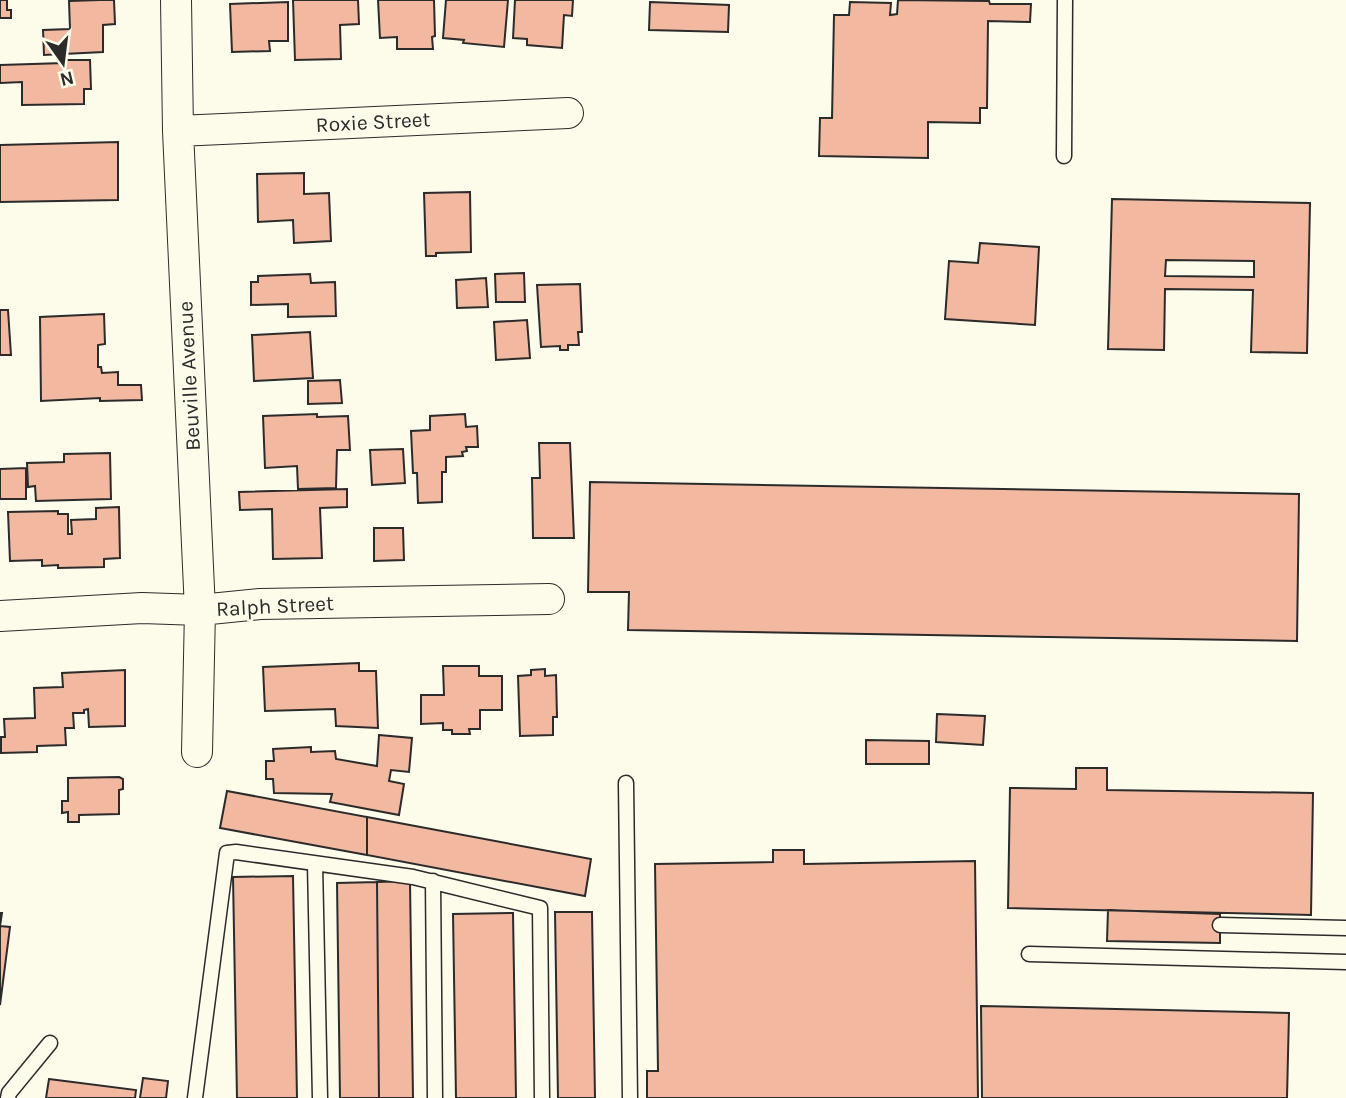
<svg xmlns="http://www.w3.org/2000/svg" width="1346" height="1098" viewBox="0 0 1346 1098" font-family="Karla,sans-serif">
<rect width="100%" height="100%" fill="#fdfbea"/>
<path fill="#f2b8a0" stroke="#2b2b2b" stroke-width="2" fill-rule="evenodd" d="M0 0H7V10H11V18H0Z
M100 0H114L115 24 103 25V52L44 55 43 30 70 29 69 1Z
M293 0H358L359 24 340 25 341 59 295 60Z
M378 0H434L435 36 432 37 433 49H397V37L380 38Z
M446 0H508L504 47 463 43 464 40 443 38Z
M515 0H573L572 16 564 15 562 48 527 45V39L513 38Z
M898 0 989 1 990 4H1031L1030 22 988 21 987 108H980V123L928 122V158L819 156 820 118H832L834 15H849L850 2 891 3 890 15 897 14Z
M288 2V41H269L270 51 232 52 230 4Z
M650 2 729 5 728 32 649 30Z
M63 60H90L91 89H84V104L22 105V82L0 83V65L64 63Z
M118 142V200L0 202V145Z
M304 173V194L329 193 331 241 294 243 293 220 258 222 257 174Z
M470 192 471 252 436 253V256H426L424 193Z
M1112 199 1310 203 1307 353 1251 352 1253 290 1165 289 1164 350 1108 349ZM1166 260 1254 261V277L1165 276Z
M980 243 1039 247 1035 325 945 319 949 261 978 263Z
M524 273 525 302H496L495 274Z
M310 274 311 283 335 282 336 316 288 317V304L251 305V282H258V276Z
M486 278 488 307 457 308 456 280Z
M580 284 582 332H578L579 345H568V350H560V346L541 347 537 285Z
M0 310H8L11 355H0Z
M104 314 105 344 98 345V367H101L102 373 118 372V385H141L142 400 100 401V398L41 401 40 317Z
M527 320 530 358 496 360 494 322Z
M310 332 313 378 254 381 252 335Z
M340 380 342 403 308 404V381Z
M317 414V417L348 416 350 450H337L336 488 298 489 297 466 265 468 263 416Z
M465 414 466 427 477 426 478 447H466L467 451 462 452 463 456 446 457V472H442V502L418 503 417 473H413L411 431 430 430V416Z
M539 443H570L574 538H533L532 478H540Z
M403 449 405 483 372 485 370 450Z
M110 453 111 499 36 501 35 486 28 487 27 463 64 462V454Z
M26 468V499H0V469Z
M590 482 1299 494 1297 641 628 630 629 592H588Z
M347 489V507L320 508 322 558 273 559 272 509 240 510 239 492Z
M119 507 120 558 104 559V567L58 568V565L42 566V560L10 561 8 512 58 511V514H68V534H72L71 520 96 519V508Z
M374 528H403L404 560 374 561Z
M359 663V671H376L378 728 336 726 335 709 265 711 263 667Z
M443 666H479V676H502V710H480V729H469L470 734H452V730H443V723L421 724V695H444Z
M545 669V676L556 675 557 717H553V735L520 736 518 676 531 675V670Z
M125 670V726L89 727 88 709 84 710V713H73L74 728H65L66 745 37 746V752L1 753V737H5L4 719 35 718 34 688 63 687 62 673Z
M937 714 985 716 983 745 936 742Z
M379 735 412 738 409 772 391 770 389 781 404 784 399 815 330 802 332 794 274 793 273 779H266V761H274L273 749 311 747V752L335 751 336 759 377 766Z
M866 740 929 741V764H866Z
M1076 768H1107V790L1313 793 1311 915 1008 908 1010 788 1076 789Z
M119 777 123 779V789L119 790V814L79 815V822H68V812L62 813V801H68V778Z
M227 791 367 817V855L220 828Z
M367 817 591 859 585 896 367 855Z
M773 850H804V864L975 861 978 1098H647V1071H658L655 864 773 862Z
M293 876 297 1098H237L233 877Z
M410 881 413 1098H379L377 882Z
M377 882 379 1098H340L337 883Z
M1108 910 1220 914V943L1107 941Z
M555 912H592L595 1098H558Z
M0 913H2L0 926 10 927 0 1005Z
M513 913 516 1098H456L453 914Z
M981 1006 1289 1013 1287 1098H982Z
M143 1078 168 1081 166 1098H140Z
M49 1079 136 1090 135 1098H46Z"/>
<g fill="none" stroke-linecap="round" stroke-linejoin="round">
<g stroke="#2b2b2b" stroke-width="17">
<path id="lane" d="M1064 156 1065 0
M626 783 630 1098
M315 864 320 1098
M433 881 435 1098
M1220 925 1346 928
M1029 954 1346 962
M8 1098 9 1093 50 1043
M195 1098 227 853 236 852 413 877 540 908 542 1098"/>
</g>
<g stroke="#2b2b2b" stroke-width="32">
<path id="street" d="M176 0 178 131 200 610 197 752
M178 131 568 113
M0 616 142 608 200 610 260 604 549 599"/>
</g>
<use href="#lane" stroke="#fdfbea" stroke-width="14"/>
<use href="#street" stroke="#fdfbea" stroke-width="30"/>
</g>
<g text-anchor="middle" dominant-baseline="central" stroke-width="5" stroke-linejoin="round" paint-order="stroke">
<g font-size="21" fill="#2b2b2b" stroke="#fdfbea">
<text transform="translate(373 122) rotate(-3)">Roxie Street</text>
<text transform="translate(189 376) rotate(-93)">Beuville Avenue</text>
<text transform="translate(275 606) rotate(-3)">Ralph Street</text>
</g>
</g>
<g transform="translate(63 63) rotate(166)" stroke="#fdfbea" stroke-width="5" paint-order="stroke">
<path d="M0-5L12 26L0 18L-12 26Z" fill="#2b2b2b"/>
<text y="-10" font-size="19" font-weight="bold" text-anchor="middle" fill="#2b2b2b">N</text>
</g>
</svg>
